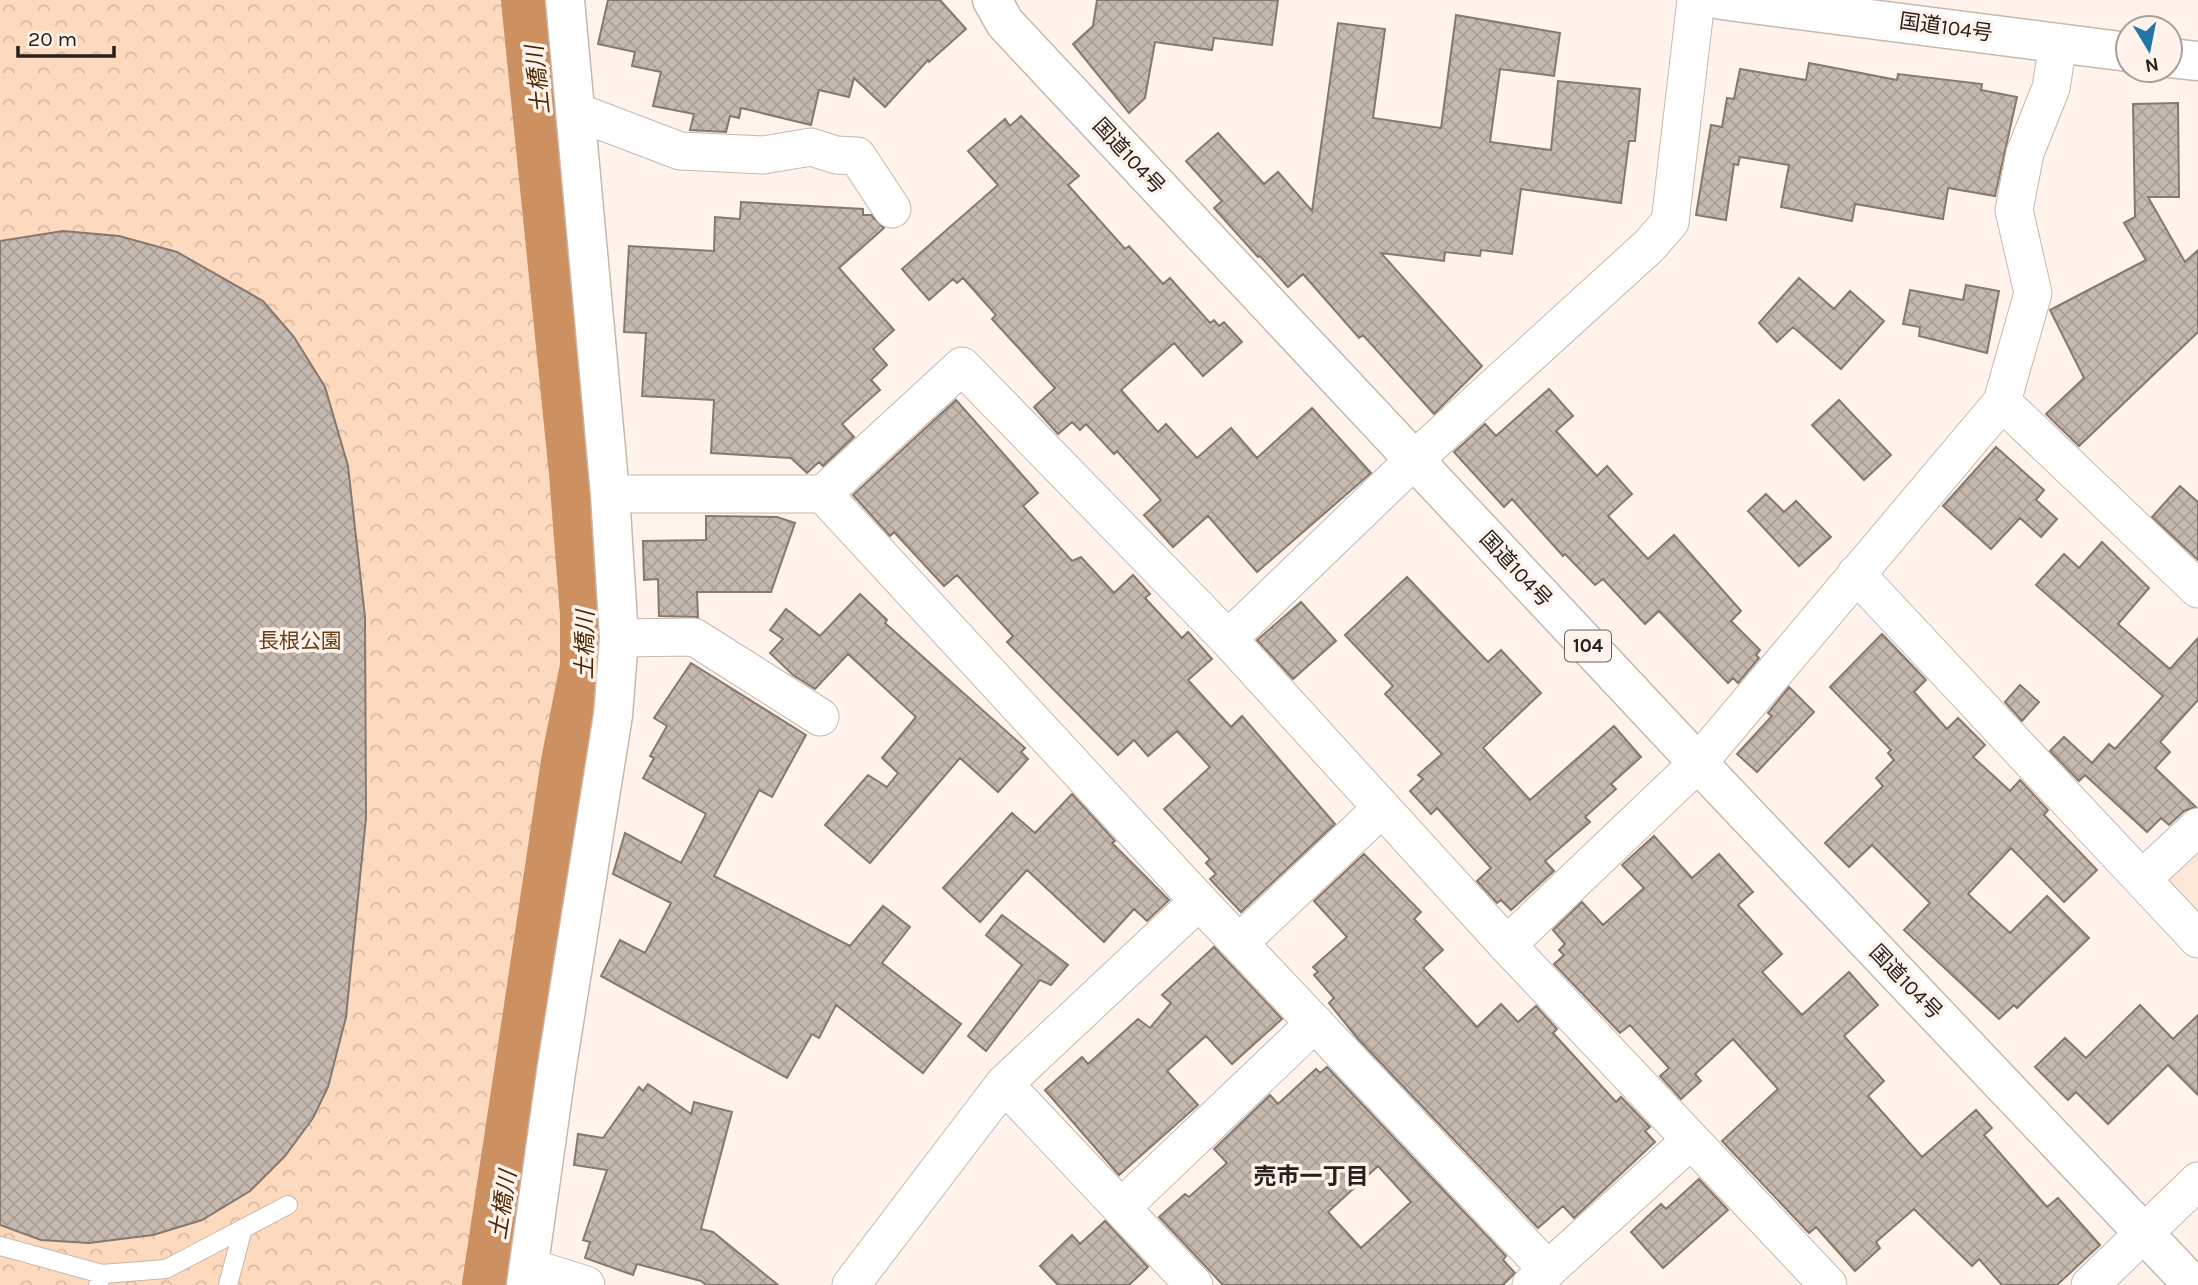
<svg xmlns="http://www.w3.org/2000/svg" width="2198" height="1285" viewBox="0 0 2198 1285" font-family="Karla,'Noto Sans JP',sans-serif">
<defs>
<pattern id="park-crowns" width="20" height="18" patternUnits="userSpaceOnUse" patternTransform="scale(1.75)"><rect width="20" height="18" fill="#fdd9be"/><path d="M2 6a3 3 0 1 1 6 0M12 15a3 3 0 1 1 6 0" fill="none" stroke="#d9baa3"/></pattern>
<pattern id="building-cross-hatch" width="8" height="8" patternUnits="userSpaceOnUse" patternTransform="scale(1.75)"><rect width="8" height="8" fill="#c6b9af"/><path d="M0 0l8 8M0 8l8-8" fill="none" stroke="#aa9f96"/></pattern>
</defs>
<rect width="100%" height="100%" fill="#fff3eb"/>
<path fill="#fce7d8" d="M2198 848V912L2167 878Z"/>
<path fill="url(#park-crowns)" d="M0 0H532L540 134 553 142 576 357 600 668 503 1285H0Z"/>
<g fill="none" stroke-linecap="round" stroke-linejoin="round">
<path stroke="#cc9061" stroke-width="58" d="M491 1285 570 762 589 667V614L578 473 530 0"/>
</g>
<path fill="url(#building-cross-hatch)" stroke="#84786f" stroke-width="2" fill-rule="evenodd" d="M608 0H940L966 29 929 62 928 60 885 107 854 78 849 97 819 90 811 125 741 108 739 118 730 116 726 132 690 130 694 114 653 106 661 72 632 66 635 52 598 44Z
M1097 0H1278L1272 45 1214 38 1212 50 1155 42 1145 98 1129 113 1073 44 1093 26Z
M1456 15 1560 33 1554 76 1500 69 1490 142 1551 150 1558 81 1640 89 1635 141H1629L1621 203 1521 189 1512 254 1481 250 1480 256 1445 252 1444 261 1381 253 1482 366 1434 414 1363 335 1359 338 1303 274 1288 287 1260 256 1258 257 1214 208 1222 201 1186 161 1218 133 1264 184 1278 172 1312 211 1338 23 1385 29 1373 118 1441 128Z
M1809 63 1897 80 1898 74 1982 84 1981 90 2017 97 1995 196 1948 188 1943 219 1855 204 1852 221 1781 207 1789 165 1740 157 1738 165 1734 164 1726 220 1696 215 1711 125 1722 127 1727 98 1734 99 1740 69 1806 80Z
M2178 103 2179 197H2148L2185 262 2198 250V332L2079 446 2046 414 2084 378 2050 310 2146 260 2124 223 2135 217 2133 104Z
M1021 116 1079 176 1068 185 1125 249 1129 246 1163 284 1170 278 1210 323 1214 320 1219 326 1224 322 1242 342 1203 376 1174 343 1121 390 1158 432 1166 424 1197 458 1231 428 1257 458 1312 408 1371 473 1257 572 1208 516 1173 547 1144 515 1161 500 1117 451 1114 454 1086 424 1080 430 1072 422 1058 434 1034 407 1055 388 992 319 996 315 963 278 957 283 953 279 929 300 902 269 998 185 968 151 1005 119 1010 126Z
M741 202 863 209V215H871L884 228 839 268 894 330 873 349 887 365 871 380 880 390 842 424 854 437 823 466 819 462 807 473 791 458 711 453 714 400 642 396 646 333 624 332 629 246 714 251 715 217 740 219Z
M63 231 119 236 177 252 263 301 294 337 325 387 348 466 365 617 366 818 346 1017 328 1087 313 1118 285 1156 250 1191 202 1220 153 1235 89 1243 41 1240 0 1225V241Z
M1799 278 1834 309 1850 291 1884 321 1841 369 1793 327 1777 342 1759 323Z
M1966 285 1999 291 1987 353 1919 336 1920 327 1903 324 1910 290 1963 300Z
M1549 389 1573 416 1556 431 1597 476 1607 466 1632 494 1608 516 1648 559 1674 535 1741 611 1731 621 1760 650 1756 655 1759 658 1738 683 1733 678 1728 683 1659 611 1645 624 1603 579 1595 585 1565 554 1563 556 1512 499 1504 507 1454 452 1485 424 1496 436Z
M956 400 1038 493 1023 506 1072 561 1081 557 1114 593 1133 575 1150 594 1145 598 1182 638 1188 632 1212 659 1188 680 1231 727 1242 716 1335 824 1241 912 1210 879 1216 874 1206 863 1210 859 1164 809 1210 767 1177 731 1148 756 1134 740 1118 755 1007 642 1013 636 957 575 944 586 894 532 890 536 853 495Z
M1839 400 1891 455 1864 480 1812 425Z
M1996 447 2044 490 2036 500 2057 519 2041 537 2020 518 1991 549 1943 506Z
M2180 486 2198 502V560L2152 517Z
M1766 494 1784 512 1796 501 1831 537 1799 566 1748 511Z
M706 516 777 517 795 523 771 592H697L698 617 659 616 658 579 644 580 643 541 706 540Z
M2102 542 2149 588 2118 624 2170 669 2198 638V700L2160 742 2170 752 2155 768 2196 807 2184 811 2169 825 2161 818 2147 832 2085 775 2079 781 2050 751 2064 737 2092 763 2109 744 2115 749 2163 696 2036 585 2064 554 2079 568Z
M1407 577 1488 662 1501 650 1541 693 1483 748 1530 800 1614 726 1641 757 1611 784 1616 789 1585 817 1590 822 1545 861 1554 871 1511 910 1501 900 1497 903 1477 881 1491 868 1437 808 1431 814 1410 791 1423 779 1418 775 1442 754 1385 694 1393 686 1345 635Z
M860 594 887 620 885 623 1025 748 1021 752 1028 759 998 792 960 758 870 863 825 825 868 775 887 787 898 773 882 758 916 717 848 654 815 689 793 675 770 653 783 639 770 630 786 609 820 636Z
M1301 602 1336 641 1293 679 1257 640Z
M1882 634 1926 680 1914 692 1947 729 1958 718 1985 745 1973 757 2010 791 2020 780 2048 810 2044 815 2097 870 2064 902 2011 848 1968 894 2010 933 2047 896 2089 938 2017 1008 2014 1005 1999 1019 1904 930 1930 903 1872 845 1849 867 1825 843 1883 786 1876 778 1894 760 1888 753 1891 750 1830 687Z
M691 663 806 735 772 797 759 790 714 876 850 946 883 906 910 927 882 963 961 1024 923 1073 836 1005 819 1038 812 1034 787 1078 601 976 620 940 645 953 671 903 613 874 625 833 681 863 706 814 643 778 654 758 650 756 667 726 654 718Z
M2020 685 2039 702 2022 721 2005 702Z
M1789 687 1814 712 1757 772 1737 754 1772 716 1768 713Z
M1072 794 1115 841 1112 843 1169 900 1147 921 1134 909 1104 942 1027 870 980 922 943 888 1012 813 1035 833Z
M1654 836 1692 878 1719 854 1753 892 1738 905 1782 954 1762 972 1802 1015 1849 972 1878 1005 1844 1036 1884 1081 1868 1096 1922 1157 1976 1110 1992 1128 1984 1135 2047 1207 2058 1198 2100 1245 2057 1285H2002L1979 1259 1972 1266 1914 1209 1876 1242 1880 1248 1855 1271 1816 1227 1809 1233 1722 1141 1778 1089 1733 1039 1695 1074 1701 1081 1681 1099 1660 1076 1669 1068 1630 1025 1620 1033 1554 964 1564 955 1559 950 1565 944 1553 930 1582 902 1603 925 1644 888 1622 865Z
M1364 854 1421 912 1414 919 1443 950 1423 968 1477 1027 1501 1004 1518 1022 1536 1006 1557 1029 1553 1033 1616 1102 1621 1097 1650 1127 1645 1131 1655 1142 1574 1218 1563 1206 1538 1228 1358 1039 1329 1003 1334 998 1314 975 1318 972 1313 967 1347 937 1314 901Z
M1002 915 1068 965 1051 985 1040 980 986 1051 968 1036 1022 965 986 935Z
M1214 947 1282 1019 1232 1064 1206 1036 1167 1071 1198 1105 1119 1175 1045 1090 1082 1057 1088 1064 1138 1019 1150 1028 1171 1003 1162 995Z
M2140 1005 2173 1039 2198 1015V1095L2168 1065 2108 1124 2076 1092 2068 1100 2035 1067 2065 1038 2086 1058Z
M1327 1067 1506 1256 1503 1260 1515 1273 1503 1285H1223L1159 1217 1185 1194 1189 1197 1227 1163 1214 1149 1270 1095 1278 1104 1316 1069 1320 1073ZM1378 1166 1411 1202 1361 1248 1328 1212Z
M648 1084 691 1114 694 1102 732 1112 701 1229 713 1232 778 1285H706L701 1281 637 1264 633 1275 585 1258 590 1242 583 1240 607 1170 574 1165 578 1134 603 1138 639 1087 643 1091Z
M1699 1179 1728 1210 1663 1268 1631 1232 1661 1204 1666 1209Z
M1105 1221 1148 1267 1129 1285H1058L1040 1266 1072 1235 1080 1244Z"/>
<g fill="none" stroke-linecap="round" stroke-linejoin="round">
<g stroke="#c6b8ae" stroke-width="20">
<path id="lane" d="M0 1246 102 1274
M98 1285 102 1274 166 1269 288 1205
M228 1285 242 1232"/>
</g>
<g stroke="#c6b8ae" stroke-width="39">
<path id="street" d="M576 117 588 116 680 151 763 155 811 147 836 155 857 156 892 209
M2002 402 2033 293 2014 210 2025 153 2051 88 2058 43
M610 494H823L1199 901 1548 1270
M823 494 962 366 1228 639 1507 945 1828 1285
M1856 574 2198 939
M619 638 694 637 820 717
M1228 639 1414 460 1649 246 1670 222 1696 0
M2142 879 2198 827
M1239 943 1382 808
M1507 945 1698 763 2002 402 2198 589
M1004 1084 1194 1285
M1121 1208 1315 1023
M529 1267 586 1285
M851 1285 1004 1084 1199 901
M1531 1285 1691 1140
M2090 1285 2198 1181"/>
</g>
<g stroke="#c6b8ae" stroke-width="41">
<path id="secondary" d="M526 1285 556 1072 613 715 619 638 610 494 565 0"/>
</g>
<g stroke="#c6b8ae" stroke-width="41">
<path id="highway" d="M992 0 1005 23 1698 763 2193 1285
M1721 0 2128 52
M2170 58 2198 61"/>
</g>
<use href="#lane" stroke="#fff" stroke-width="18"/>
<use href="#street" stroke="#fff" stroke-width="37"/>
<use href="#secondary" stroke="#fff" stroke-width="38"/>
<use href="#highway" stroke="#fff" stroke-width="38"/>
</g>
<g text-anchor="middle" dominant-baseline="central" stroke-width="7" stroke-linejoin="round" paint-order="stroke">
<rect fill="#fff3eb" stroke="#67605b" stroke-width="2" x="1565" y="630.5" width="46" height="31" rx="5"/>
<g font-size="19" font-weight="bold" fill="#26211d">
<text x="1588" y="646">104</text>
</g>
<g font-size="21" fill="#26211d" stroke="#fff3eb">
<text transform="translate(1946 27) rotate(8)">国道104号</text>
<text transform="translate(1129 156) rotate(47)">国道104号</text>
<text transform="translate(1516 569) rotate(47)">国道104号</text>
<text transform="translate(1906 982) rotate(46)">国道104号</text>
</g>
<g font-size="21" fill="#673e1b" stroke="#fff3eb">
<text x="300" y="641">長根公園</text>
</g>
<g font-size="23" font-style="italic" fill="#4e2700" stroke="#fff3eb">
<text transform="translate(538 80) rotate(-96)">土橋川</text>
<text transform="translate(585 645) rotate(-89)">土橋川</text>
<text transform="translate(503 1205) rotate(-81)">土橋川</text>
</g>
<g font-size="23" font-weight="bold" fill="#26211d" stroke="#fff3eb">
<text x="1311" y="1176">売市一丁目</text>
</g>
</g>
<g transform="translate(2149 49) rotate(170)"><circle r="33" fill="#fff3eb" stroke="#a89f99" stroke-width="2"/>
<path d="M0-5L12 26L0 18L-12 26Z" fill="#2076a6"/>
<text y="-10" font-size="19" font-weight="bold" text-anchor="middle" fill="#26211d">N</text>
</g>
<path d="M18 46v10h96v-10" fill="none" stroke="#26211d" stroke-width="3.5"/>
<text x="28" y="46" font-size="21" fill="#26211d" stroke="#fff3eb" stroke-width="5" paint-order="stroke">20 m</text>
</svg>
